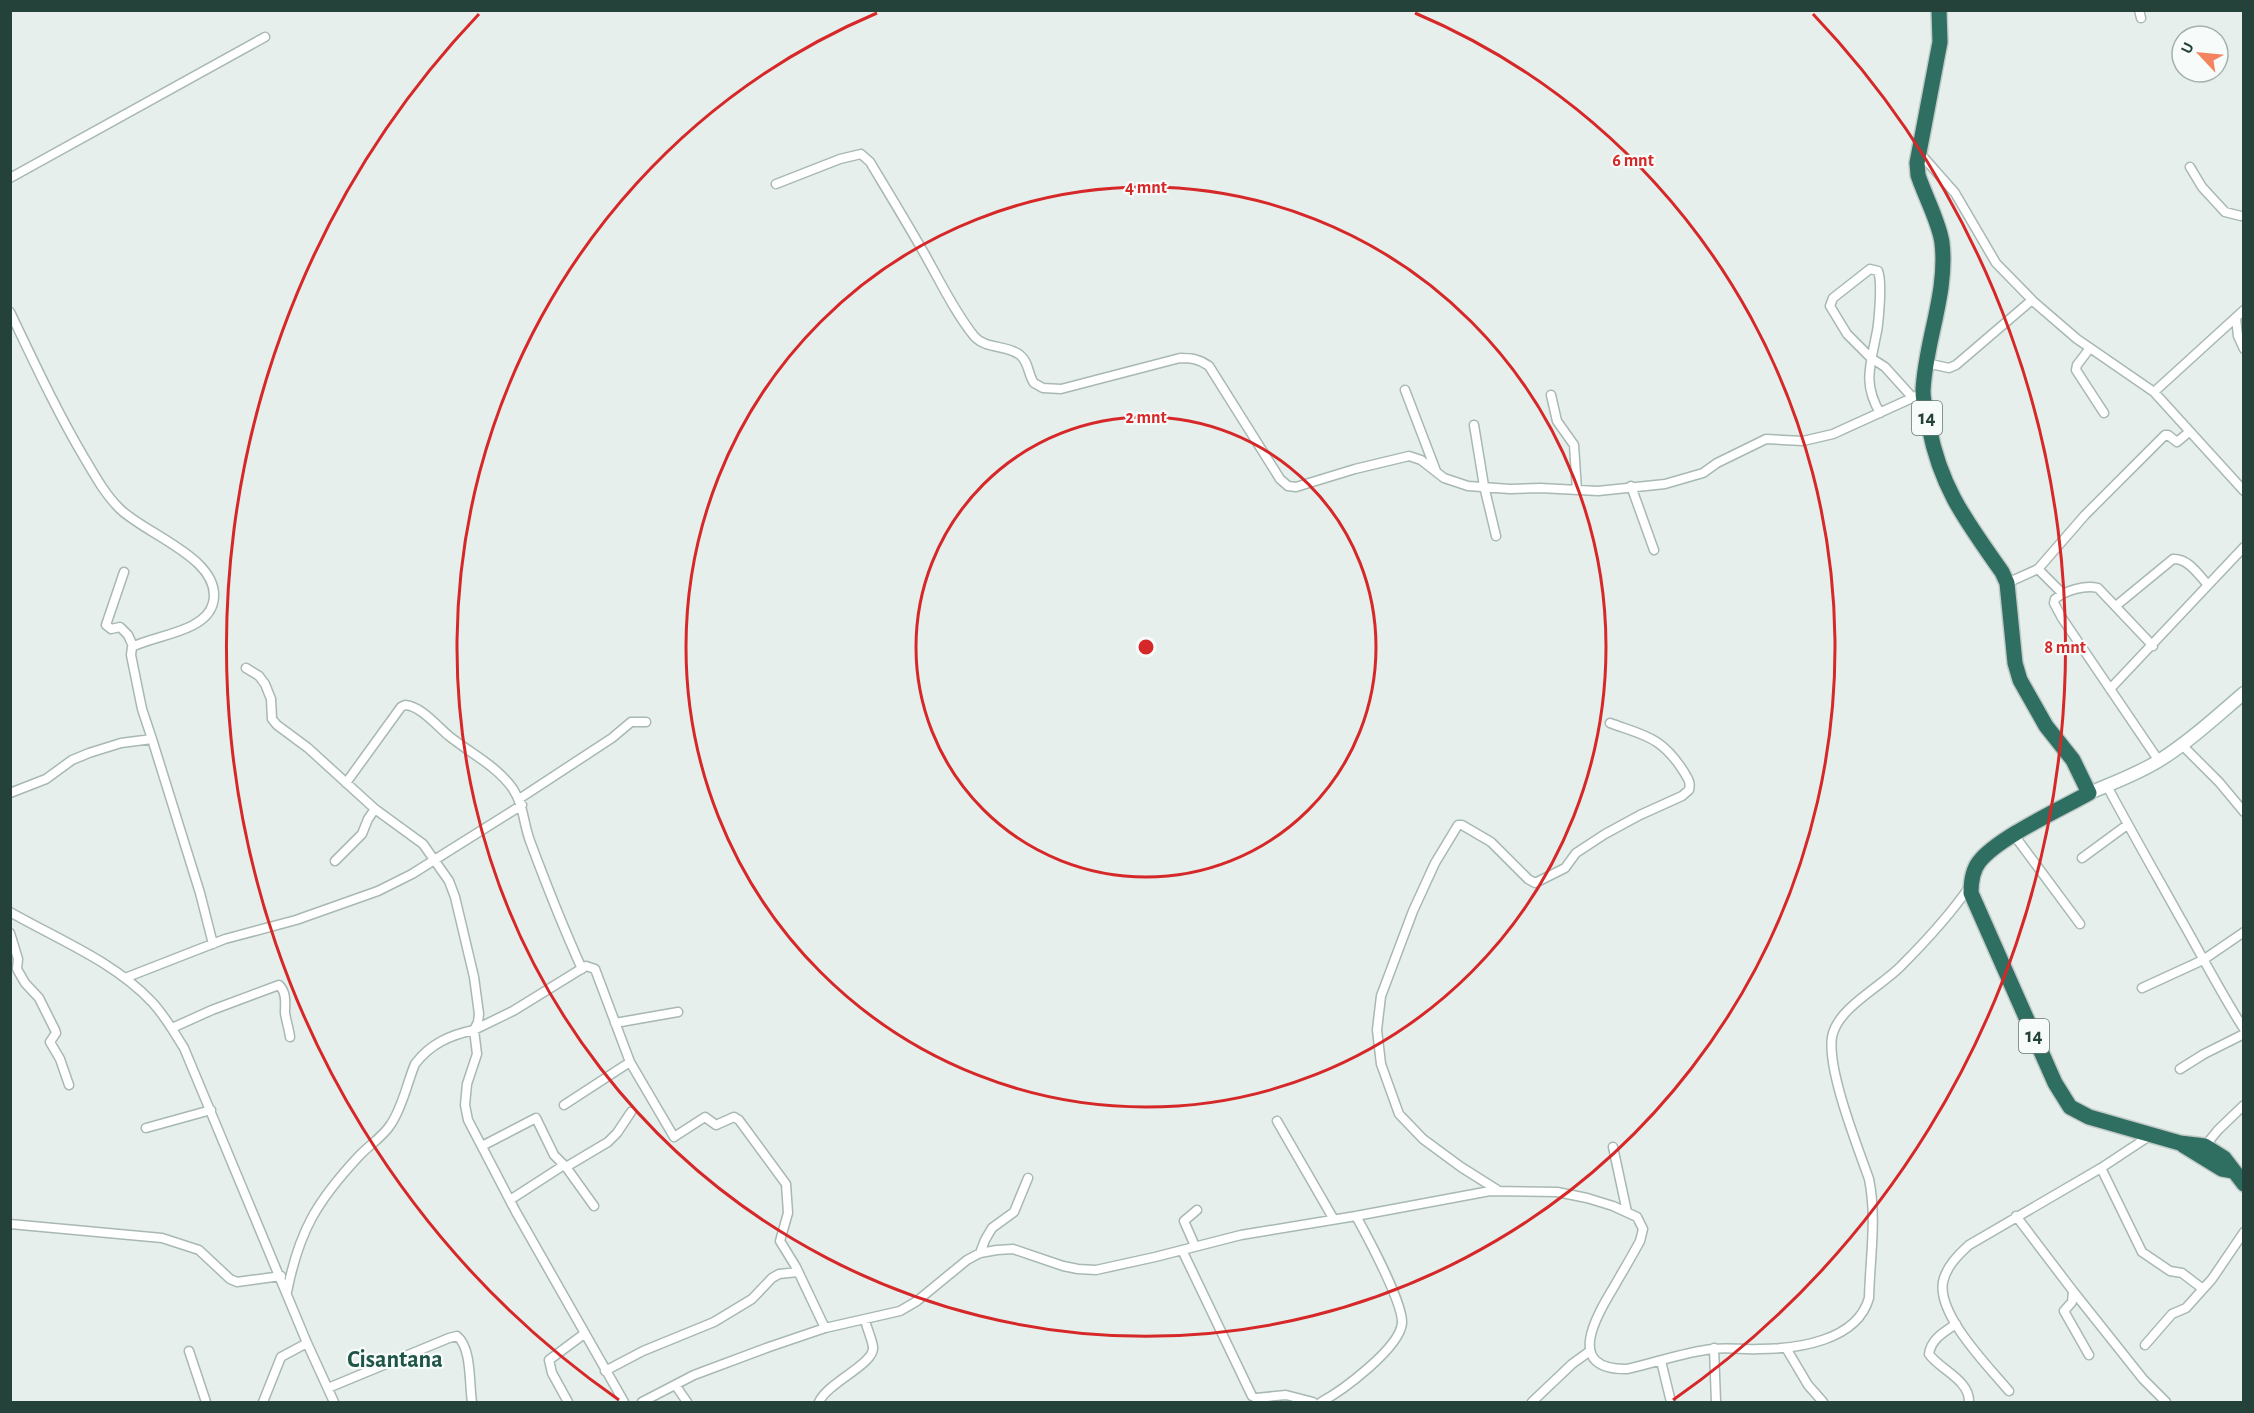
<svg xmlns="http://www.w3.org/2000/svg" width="2254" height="1413" viewBox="0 0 2254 1413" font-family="'Alegreya Sans',sans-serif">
<rect width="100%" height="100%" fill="#e6efeb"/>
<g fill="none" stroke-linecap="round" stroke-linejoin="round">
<g stroke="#a8b8b2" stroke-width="11">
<path id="street" d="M2139 10 2141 18
M1918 151 1955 193 1996 263 2034 302 2077 339 2154 392
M2190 167 2202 187 2225 212 2241 216
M10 178 265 37
M776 184 840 159 861 154 870 162C888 192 907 223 924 253 940 281 954 311 974 336 986 350 1006 344 1020 355 1029 362 1028 375 1034 383L1043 388 1061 389 1180 358C1192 358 1199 359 1209 366L1280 479 1288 486 1296 487 1355 469 1409 456 1421 460 1444 478 1468 486 1510 489 1540 488 1598 491 1665 484 1703 473 1717 463 1766 439 1803 441 1833 434 1923 393
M2244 310 2154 392 2244 491
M10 312C34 362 57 412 85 459 95 476 105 494 119 508 144 534 224 559 213 603 206 632 155 635 132 647L131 655 142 709 152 739 121 743 89 753 72 760 46 779 10 793
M2236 318 2238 336 2244 349
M2090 348 2077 365 2076 370 2104 413
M1926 363 1949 368 1956 365 2032 300
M1405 390 1436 471
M1551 395 1557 421 1574 445 1577 490
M1880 413C1863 384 1870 367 1876 336 1879 324 1879 311 1880 299 1880 289 1881 279 1878 271L1870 269 1833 298 1830 306 1847 334 1871 358 1885 367 1913 398
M1474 425 1484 486 1496 536
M1631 486 1654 550
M2038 569 2085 515 2165 435H2168L2177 442 2189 432
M124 572 106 625 111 629 120 627 128 635 133 646
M2007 583 2038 569 2063 594
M2117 605 2173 559C2188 558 2198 574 2208 585
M2153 646 2098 588C2085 585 2066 590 2055 599L2054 603 2062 618 2159 761
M246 668 259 676 265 684 271 699 272 719 277 725 308 748 375 809 423 844 449 881 455 897 474 977 479 1014 478 1022 474 1030C450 1035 430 1044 415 1064 407 1083 403 1106 391 1124 383 1137 369 1145 359 1156 317 1201 299 1231 287 1292
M2110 689 2244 547
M152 739 200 893 213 944
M2182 745 2219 782 2244 812
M346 783 401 707 405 705C421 706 437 726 449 736 470 753 497 766 513 789 524 806 523 822 530 841 546 884 563 927 582 969
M2107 786C2130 829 2154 871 2178 914 2200 952 2220 992 2244 1029
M519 799 612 738 631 722H646
M2014 835 2080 924
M2082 858 2127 825
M335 861 362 834 368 819 375 809
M10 912C59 940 113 961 152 1002 165 1016 174 1032 184 1048L307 1343 334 1402
M10 933 18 959 17 969 25 983 39 998 55 1030 56 1033 50 1042 60 1059 69 1085
M125 978 225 939 296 920 378 891 412 874 522 805
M2142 988 2203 960 2244 932
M615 1023 678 1012
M172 1028 212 1010 279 985C287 993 285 1003 285 1013 286 1020 289 1029 290 1037
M2180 1069 2204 1054 2244 1034
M564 1105 630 1062 674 1137 705 1117 716 1125 734 1117 739 1120 786 1184 788 1213 780 1241 796 1267 825 1328
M1277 1121 1333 1218
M146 1128 211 1110
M482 1146 536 1118 554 1155 566 1167 594 1206
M2205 1146 2218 1130 2244 1105
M1613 1147 1627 1212
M566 1167 608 1142 617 1133 631 1112
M2101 1168 2142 1252 2170 1271 2182 1273 2203 1289
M1499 1191 1461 1167 1423 1139 1399 1114 1381 1064 1377 1030 1381 996 1413 911 1435 863 1458 825H1462L1491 842 1528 879 1535 883 1565 868 1576 853 1605 834 1640 815 1682 796 1689 790C1691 782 1688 779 1684 772 1662 737 1646 736 1610 723
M510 1200 564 1165
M2016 1216 2073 1291 2072 1302 2064 1311 2089 1355
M10 1224 162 1238 199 1250 230 1279 237 1282 281 1276
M1195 1246 1184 1221 1197 1210
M1182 1250 1252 1396 1256 1398 1286 1395 1313 1402
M980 1253 985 1240 992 1228 1014 1212 1028 1178
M2073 1291 2143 1379 2166 1402
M1956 1324C1944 1332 1931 1339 1929 1354 1939 1369 1970 1380 1969 1402
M2145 1345 2172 1314 2186 1308 2212 1279 2244 1232
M1714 1348 1716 1402
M1786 1348 1808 1385 1823 1402
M189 1351 206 1402
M1661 1361 1671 1402
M605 1371 643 1351 714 1322 752 1299 772 1278 779 1274 798 1272
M676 1386 687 1402
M328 1388 449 1338 457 1336C472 1348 469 1384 472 1402
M2009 1391C1989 1367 1937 1315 1943 1282 1946 1267 1958 1255 1969 1245L2101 1168 2151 1135
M263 1402 281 1357 307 1343
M568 1402 552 1373 549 1360 584 1334
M624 1402 516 1212 468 1120 465 1105 467 1084 477 1054 474 1030 513 1011 586 966 595 969 630 1062
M642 1402 694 1375 769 1347 825 1328 900 1311 917 1301 967 1260 980 1253 997 1250 1013 1249 1063 1266 1078 1269 1096 1270 1155 1257 1241 1235 1356 1216 1490 1191 1557 1192 1587 1198 1613 1206 1637 1217 1643 1229 1640 1241C1632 1256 1623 1271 1615 1285 1597 1315 1563 1370 1627 1369 1655 1363 1684 1352 1713 1349 1728 1347 1744 1350 1759 1349 1797 1349 1857 1341 1869 1298 1870 1258 1877 1218 1869 1179 1857 1145 1827 1070 1832 1037 1837 1008 1882 986 1901 966 1926 941 1950 915 1970 886
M819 1402C828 1382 875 1364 873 1347 872 1339 867 1329 865 1320
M1321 1402C1342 1391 1400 1348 1402 1323 1403 1303 1367 1236 1356 1216
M1532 1402 1572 1364 1590 1351"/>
</g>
<g stroke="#a4bbb3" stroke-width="15">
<path id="secondary" d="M2089 793C2113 783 2138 774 2160 760 2190 741 2217 716 2244 693"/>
</g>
<g stroke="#c2cac8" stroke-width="18">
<path id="highway" d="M1939 10 1940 42 1917 163 1918 175C1924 194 1940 224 1942 243 1948 293 1925 342 1923 391 1923 403 1927 416 1929 427 1941 489 1967 522 2002 572L2007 583 2015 663 2020 680 2046 726 2073 760 2089 793C2061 809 1997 838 1979 862 1972 871 1971 883 1971 893L2055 1083 2070 1107 2089 1117 2180 1143 2205 1146 2224 1158 2244 1184
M2183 1145 2222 1169 2233 1171"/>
</g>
<use href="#street" stroke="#fff" stroke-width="8"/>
<use href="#secondary" stroke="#fff" stroke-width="12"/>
<use href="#highway" stroke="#2f6f62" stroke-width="15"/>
</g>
<g fill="none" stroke="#d62828" stroke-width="3">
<circle cx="1146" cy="647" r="230"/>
<circle cx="1146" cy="647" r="460"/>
<path d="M1415 13A689 689 0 1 1 877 13"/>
<path d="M619 1400A919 919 0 0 1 479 14M1813 14A919 919 0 0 1 1673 1400"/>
</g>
<g text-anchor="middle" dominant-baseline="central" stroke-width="4.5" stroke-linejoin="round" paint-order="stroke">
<g fill="#f7fbf9" stroke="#637a73" stroke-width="1.5">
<rect x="1912" y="401" width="30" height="34" rx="4.5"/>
<rect x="2019" y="1019" width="30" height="34" rx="4.5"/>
</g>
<g font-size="20" font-weight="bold" fill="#24423a">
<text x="1927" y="418">14</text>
<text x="2034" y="1036">14</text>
</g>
<g font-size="24" font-weight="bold" fill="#1f5548" stroke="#f7fbf9">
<text x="395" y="1360">Cisantana</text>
</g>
</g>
<circle cx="1146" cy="647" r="9" fill="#d62828" stroke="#f7fbf9" stroke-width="3"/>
<g font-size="18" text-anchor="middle" font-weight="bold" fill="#d62828" stroke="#f7fbf9" stroke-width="4.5" stroke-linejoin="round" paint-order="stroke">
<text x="1633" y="166">6 mnt</text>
<text x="1146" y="193">4 mnt</text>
<text x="1146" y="423">2 mnt</text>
<text x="2065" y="653">8 mnt</text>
</g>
<rect width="2254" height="1413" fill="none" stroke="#24423a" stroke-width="24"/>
<g transform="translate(2200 54) rotate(296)"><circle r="28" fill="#f7fbf9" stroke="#a3b1ad" stroke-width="1.5"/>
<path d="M0-4.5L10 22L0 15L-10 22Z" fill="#f4845f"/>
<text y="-9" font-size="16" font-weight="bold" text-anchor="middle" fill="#24423a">U</text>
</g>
</svg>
